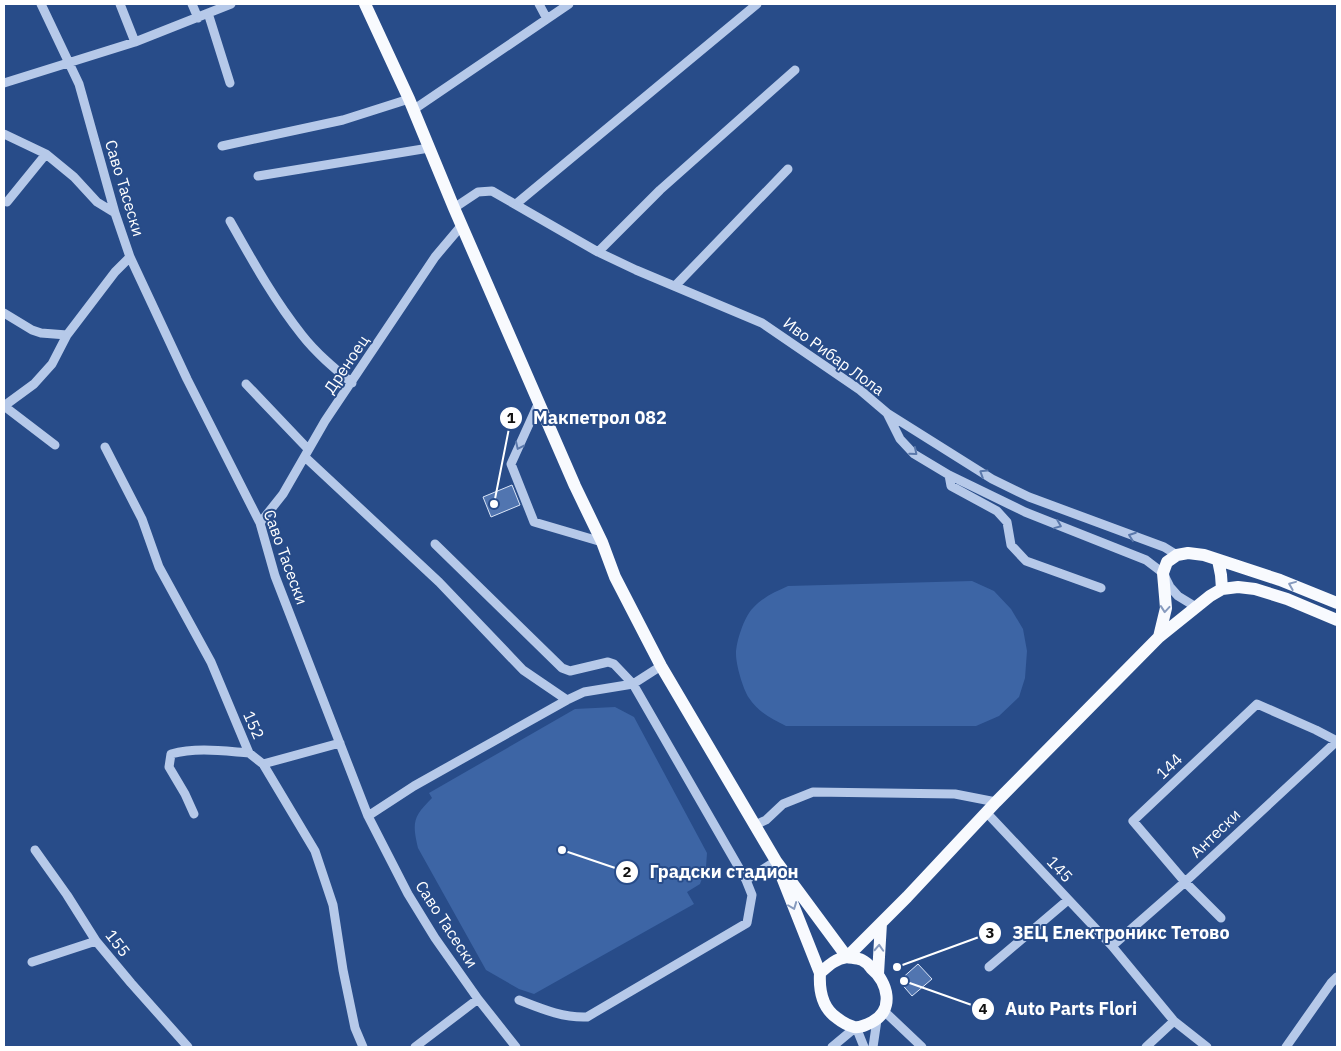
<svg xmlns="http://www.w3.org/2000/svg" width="1341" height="1051" viewBox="0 0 1341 1051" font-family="'IBM Plex Sans',sans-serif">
<rect width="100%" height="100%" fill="#284c89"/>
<path fill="#3d65a5" d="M972 581 994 591 1011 609 1023 629 1027 651 1025 678 1019 697 999 716 976 726H786C772 719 758 712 749 698 743 689 736 665 736 654 736 642 744 617 753 608 763 597 775 592 788 586Z
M615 707 634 717 707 853 706 867 700 884 687 892 694 904 534 994 519 989 486 970 418 848C412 822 413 817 432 798L429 793 575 709Z"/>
<path fill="#5175b0" stroke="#dae5f7" d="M512 485 520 505 491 517 483 497Z
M918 964 932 979 912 996 899 981Z"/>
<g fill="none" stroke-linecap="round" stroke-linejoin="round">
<path stroke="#b6c9e9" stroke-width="9" d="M41 4 79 84 115 213 130 257 187 379 260 523 275 576 368 816 408 894 435 938 478 999 516 1047
M120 4 135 42
M192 4 198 18
M539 4 547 19
M208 13 230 83
M4 83 135 42 231 4
M413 110 569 4
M4 134 46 154 74 177 97 202 115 213
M222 146 343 120 409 99
M258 176 429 148
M7 202 46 154
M516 204 757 4
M454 208 478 192 492 191 598 252 636 270 762 323 860 390 887 413 900 439 914 454 949 475 1025 512 1146 560 1163 573 1170 587 1178 596 1196 607
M230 221C252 260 274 300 302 335 316 353 334 368 352 383
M598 252 660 190 795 70
M675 286 788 169
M4 313 32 330 41 333 67 335
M246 384 308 449
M539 402 511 464 534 522 602 542
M4 406 34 384 52 364 67 335 115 272 130 257
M4 406 55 445
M887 413 992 479 1029 497 1164 547 1177 555
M105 447 142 519 159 567 211 662 249 753 263 764 315 851 333 905 343 970 355 1028 363 1047
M305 457 439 582 523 670 567 700
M949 475 951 486 997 511 1007 522 1011 545 1026 561 1101 588
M260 523 283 494 325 421 435 257 462 225
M435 544 562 668 570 671 608 662 614 664 633 684 746 880 752 895 747 923 587 1017C563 1018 542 1009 519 1000
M263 764 340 743
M986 812 1112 946 1174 1021 1207 1047
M194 814 185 794 169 767 171 754C197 747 223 751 249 753
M368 816 414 786 567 700 584 692 633 684 661 666
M755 825 766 820 783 804 813 792 955 794 996 802
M35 850 67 895 96 941 131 983 188 1047
M746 880 776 861
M1221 918 1185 882 1133 821 1257 704 1316 730 1337 741
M1112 946 1185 882 1337 741
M32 962 96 941
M989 967 1068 900
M884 1011 922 1047
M415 1047 478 999
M832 1047 856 1027 864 1047
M873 1047 877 1020
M1146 1047 1174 1021
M1286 1047 1331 983 1337 977"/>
<path stroke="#f8fafe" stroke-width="12" d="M365 4 409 99 454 208 575 486 602 542 615 577 647 639 661 666 776 861 847 957C852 958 858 958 862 960 866 962 869 965 871 968 888 982 895 1010 872 1022 866 1025 860 1028 854 1027 847 1025 842 1022 837 1018 822 1008 819 990 820 973 829 965 835 959 847 957L907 897 996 802 1159 637 1210 596 1222 589 1238 587 1255 589 1287 599 1337 620
M1218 560 1221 575 1222 589
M1159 637 1166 608 1163 573 1167 562 1177 555 1188 553 1204 555 1280 580 1337 603
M782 877 820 973
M878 974 881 923"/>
</g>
<defs><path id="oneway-chevron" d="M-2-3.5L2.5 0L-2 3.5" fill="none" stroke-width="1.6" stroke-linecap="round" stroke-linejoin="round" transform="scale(1.25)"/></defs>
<g stroke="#5a78ab">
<use href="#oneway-chevron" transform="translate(519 446) rotate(115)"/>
<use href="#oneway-chevron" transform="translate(914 452) rotate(40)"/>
<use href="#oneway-chevron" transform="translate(983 473) rotate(-148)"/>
<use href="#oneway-chevron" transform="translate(1058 525) rotate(22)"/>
<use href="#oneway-chevron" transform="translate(1132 536) rotate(-160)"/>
</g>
<g stroke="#869abe">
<use href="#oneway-chevron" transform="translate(1292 585) rotate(-158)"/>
<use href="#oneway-chevron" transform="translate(1165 609) rotate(95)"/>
<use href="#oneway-chevron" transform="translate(793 906) rotate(69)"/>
<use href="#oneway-chevron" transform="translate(879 948) rotate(-87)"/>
</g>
<g text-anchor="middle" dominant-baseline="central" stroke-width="4" stroke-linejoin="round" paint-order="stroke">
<g font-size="16" fill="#fff" stroke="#284c89">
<text transform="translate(125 188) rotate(73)">Саво Тасески</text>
<text transform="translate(834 356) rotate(36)">Иво Рибар Лола</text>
<text transform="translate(346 364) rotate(-56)">Дреноец</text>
<text transform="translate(286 557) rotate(70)">Саво Тасески</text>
<text transform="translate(254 725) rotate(66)">152</text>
<text transform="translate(1169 766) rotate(-44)">144</text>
<text transform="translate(1215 833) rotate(-44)">Антески</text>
<text transform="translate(1060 869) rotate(47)">145</text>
<text transform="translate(447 924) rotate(57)">Саво Тасески</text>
<text transform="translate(118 943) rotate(52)">155</text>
</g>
</g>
<path fill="none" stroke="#fff" stroke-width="2" d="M494 504L511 418M562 850L627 872M897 967L990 933M904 981L983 1009"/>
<g fill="#fff" stroke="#284c89" stroke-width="2">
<circle cx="494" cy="504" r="5"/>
<circle cx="562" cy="850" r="5"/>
<circle cx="897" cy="967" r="5"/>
<circle cx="904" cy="981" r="5"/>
<circle cx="511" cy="418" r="12"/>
<circle cx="627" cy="872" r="12"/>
<circle cx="990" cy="933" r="12"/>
<circle cx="983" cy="1009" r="12"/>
</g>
<g font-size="15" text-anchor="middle" font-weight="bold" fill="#111">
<text x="511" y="423">1</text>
<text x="627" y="877">2</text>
<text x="990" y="938">3</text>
<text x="983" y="1014">4</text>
</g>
<g font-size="18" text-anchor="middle" font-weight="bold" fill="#fff" stroke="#284c89" stroke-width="4" stroke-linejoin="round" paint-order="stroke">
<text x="600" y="424">Макпетрол 082</text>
<text x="724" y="878">Градски стадион</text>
<text x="1121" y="939">ЗЕЦ Електроникс Тетово</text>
<text x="1071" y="1015">Auto Parts Flori</text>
</g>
<rect width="1341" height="1051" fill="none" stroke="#ffffff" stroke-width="10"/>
</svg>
